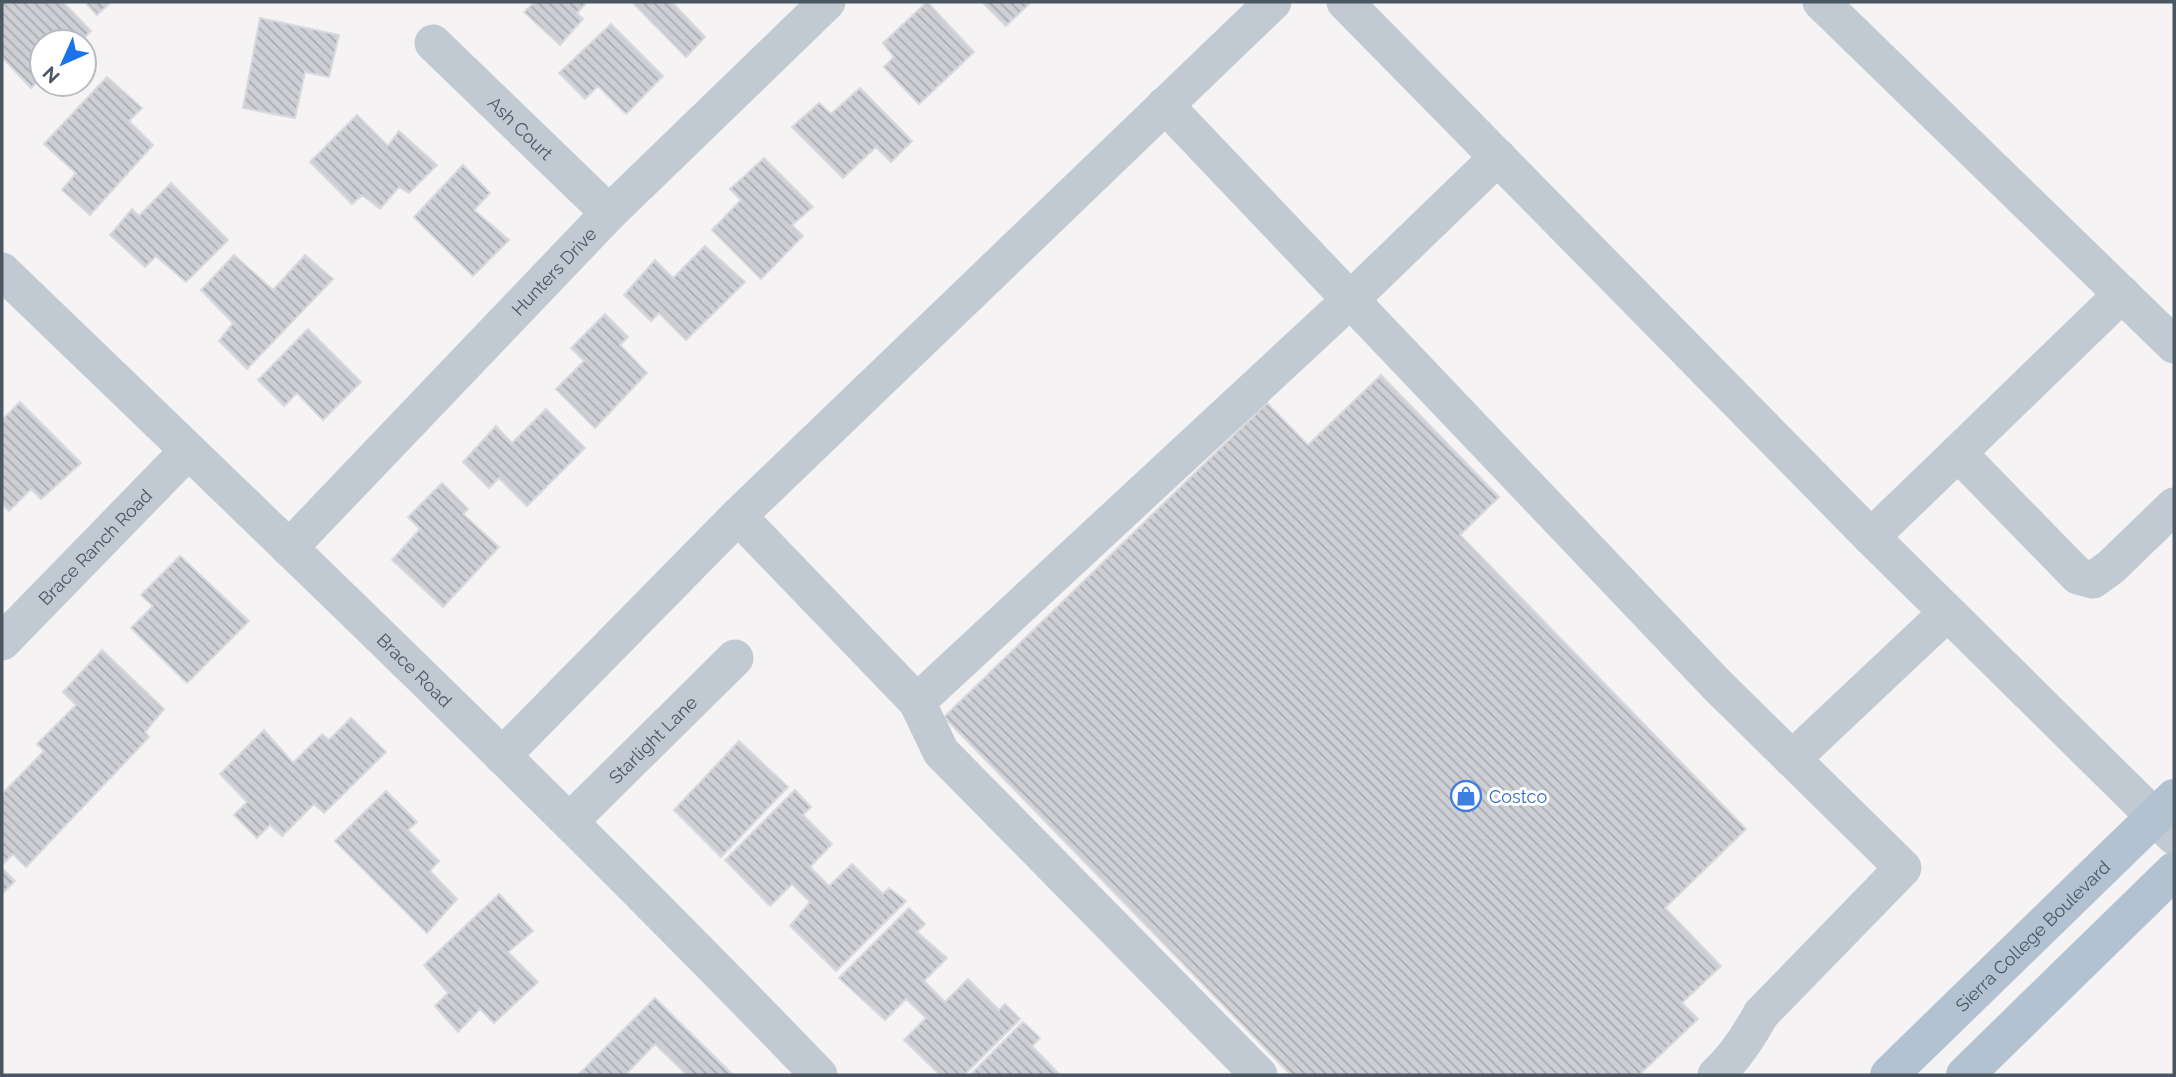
<svg xmlns="http://www.w3.org/2000/svg" width="2176" height="1077" viewBox="0 0 2176 1077" font-family="Raleway,sans-serif">
<defs>
<pattern id="building-back-hatch" width="6" height="6" patternUnits="userSpaceOnUse" patternTransform="scale(1.75)"><rect width="6" height="6" fill="#cdcfd5"/><path d="M-1 5l2 2M0 0l6 6M5-1l2 2" fill="none" stroke="#a8abb0"/></pattern>
</defs>
<rect width="100%" height="100%" fill="#f5f3f3"/>
<path fill="url(#building-back-hatch)" stroke="#d7d9de" stroke-width="2" d="M2 2H63L91 31 80 42H42V77L31 88 2 57Z
M85 2H111L97 15Z
M535 2H587L577 13 583 19 560 45 524 12Z
M636 2H672L705 37 686 57 634 4Z
M927 2 974 52 919 104 884 67 894 57 883 43Z
M982 2H1031L1006 26Z
M260 18 339 35 329 77 305 72 295 118 243 108Z
M611 24 663 76 626 114 598 86 585 99 559 73Z
M107 77 142 108 129 121 153 145 90 215 62 190 76 173 44 144Z
M860 88 912 141 891 162 876 147 843 178 792 127 819 103 831 114Z
M357 115 388 146 399 131 437 165 409 193 399 187 380 209 362 195 352 204 310 162Z
M764 158 813 207 792 225 803 236 761 279 712 230 741 200 730 189Z
M463 165 490 193 474 210 509 240 473 276 414 217Z
M171 183 228 240 186 282 156 256 145 267 110 235 132 209 139 216Z
M705 246 745 282 686 340 659 313 651 321 624 295 655 260 673 278Z
M234 255 273 290 305 255 333 279 247 369 219 341 233 323 201 290Z
M605 314 628 337 620 345 647 373 595 428 556 389 584 361 571 348Z
M308 329 361 382 323 420 297 393 284 406 258 380Z
M1381 375 1499 497 1460 535 1746 829 1665 908 1721 966 1682 1003 1698 1019 1639 1075H1291L944 717 1267 403 1308 445Z
M20 402 81 463 41 499 31 489 9 511 2 504V420Z
M546 409 585 448 527 506 499 478 489 488 463 462 496 426 512 443Z
M442 483 468 509 463 514 499 547 443 607 392 560 420 529 408 517Z
M180 556 249 621 187 683 131 628 153 606 141 595Z
M102 650 164 709 145 732 149 737 26 867 13 854 2 865V794L44 751 37 744 76 705 63 692Z
M351 718 386 752 324 813 314 804 282 836 270 825 257 838 234 815 247 802 220 774 264 730 293 763 322 734 329 740Z
M739 741 788 787 721 857 674 810Z
M795 790 811 807 803 815 832 844 810 867 829 886 852 864 883 894 889 888 906 901 836 971 790 926 810 902 792 884 770 906 725 860Z
M386 791 417 822 408 830 439 861 430 871 457 899 427 933 335 841Z
M2 868 15 881 2 894Z
M499 894 533 931 508 952 538 982 494 1023 480 1009 458 1032 435 1006 448 993 424 965Z
M909 908 925 924 917 932 947 958 924 981 945 1002 968 979 999 1010 1005 1004 1020 1019 964 1075H940L904 1040 926 1018 906 999 885 1020 839 978Z
M655 998 733 1075H687L655 1044 625 1075H578Z
M1023 1022 1040 1038 1032 1046 1060 1075H970Z"/>
<g fill="none" stroke-linecap="round" stroke-linejoin="round">
<g stroke="#c1cad2" stroke-width="37">
<path d="M1345 2 1871 537 2174 836"/>
<path d="M1821 2 2174 345"/>
<path id="s1" d="M433 43 609 213"/>
<path d="M1165 105 1717 685 1903 868 1761 1014C1749 1036 1735 1058 1716 1075"/>
<path id="s2" d="M2 271C277 536 554 800 819 1075"/>
<path d="M1958 453 2122 294"/>
<path d="M738 516 1273 2"/>
<path d="M1871 537 1958 453 2078 576 2093 580 2111 567 2174 506"/>
<path id="s3" d="M289 548 609 213 827 2"/>
<path id="s4" d="M2 642 188 451"/>
<path d="M917 702 1350 300 1498 157"/>
<path d="M502 756 738 516 917 702 941 752 1259 1075"/>
<path d="M1792 759 1947 613"/>
<path id="s5" d="M570 821 735 658"/>
</g>
<g stroke="#b3c2d1" stroke-width="38">
<path id="s6" d="M1889 1075 2174 798"/>
<path d="M1965 1075 2174 871"/>
</g>
</g>
<defs>
<g id="shop-ring" transform="scale(1.575)"><circle r="9.5" fill="#fff" stroke="#3f7fe0" stroke-width="1.5"/><path d="M-5-2.5h2.3a2.7 3.5 0 0 1 5.4 0H5L5.5 6h-11ZM-1.5-2.5h3a1.5 2.3 0 0 0-3 0Z" fill="#3f7fe0"/></g>
</defs>
<g fill-rule="evenodd">
<use href="#shop-ring" x="1466" y="796"/>
</g>
<g text-anchor="middle" dominant-baseline="central" stroke-width="6" stroke-linejoin="round" paint-order="stroke">
<g font-size="18" fill="#4a5661" stroke="#fff">
<text stroke="none"><textPath href="#s1" startOffset="122">Ash Court</textPath></text>
<text stroke="none"><textPath href="#s3" startOffset="383">Hunters Drive</textPath></text>
<text stroke="none"><textPath href="#s4" startOffset="133">Brace Ranch Road</textPath></text>
<text stroke="none"><textPath href="#s2" startOffset="574">Brace Road</textPath></text>
<text stroke="none"><textPath href="#s5" startOffset="116">Starlight Lane</textPath></text>
<text stroke="none"><textPath href="#s6" startOffset="200">Sierra College Boulevard</textPath></text>
</g>
<g font-size="18" fill="#366cbe" stroke="#fff" text-anchor="start">
<text x="1489" y="796">Costco</text>
</g>
</g>
<rect width="2176" height="1077" fill="none" stroke="#4a5661" stroke-width="7"/>
<g transform="translate(63 63) rotate(225)"><circle r="33" fill="#ffffff" stroke="#b7bbc0" stroke-width="2"/>
<path d="M0-5L12 26L0 18L-12 26Z" fill="#1a73e8"/>
<text y="-10" font-size="19" font-weight="bold" text-anchor="middle" fill="#4a5661">N</text>
</g>
</svg>
